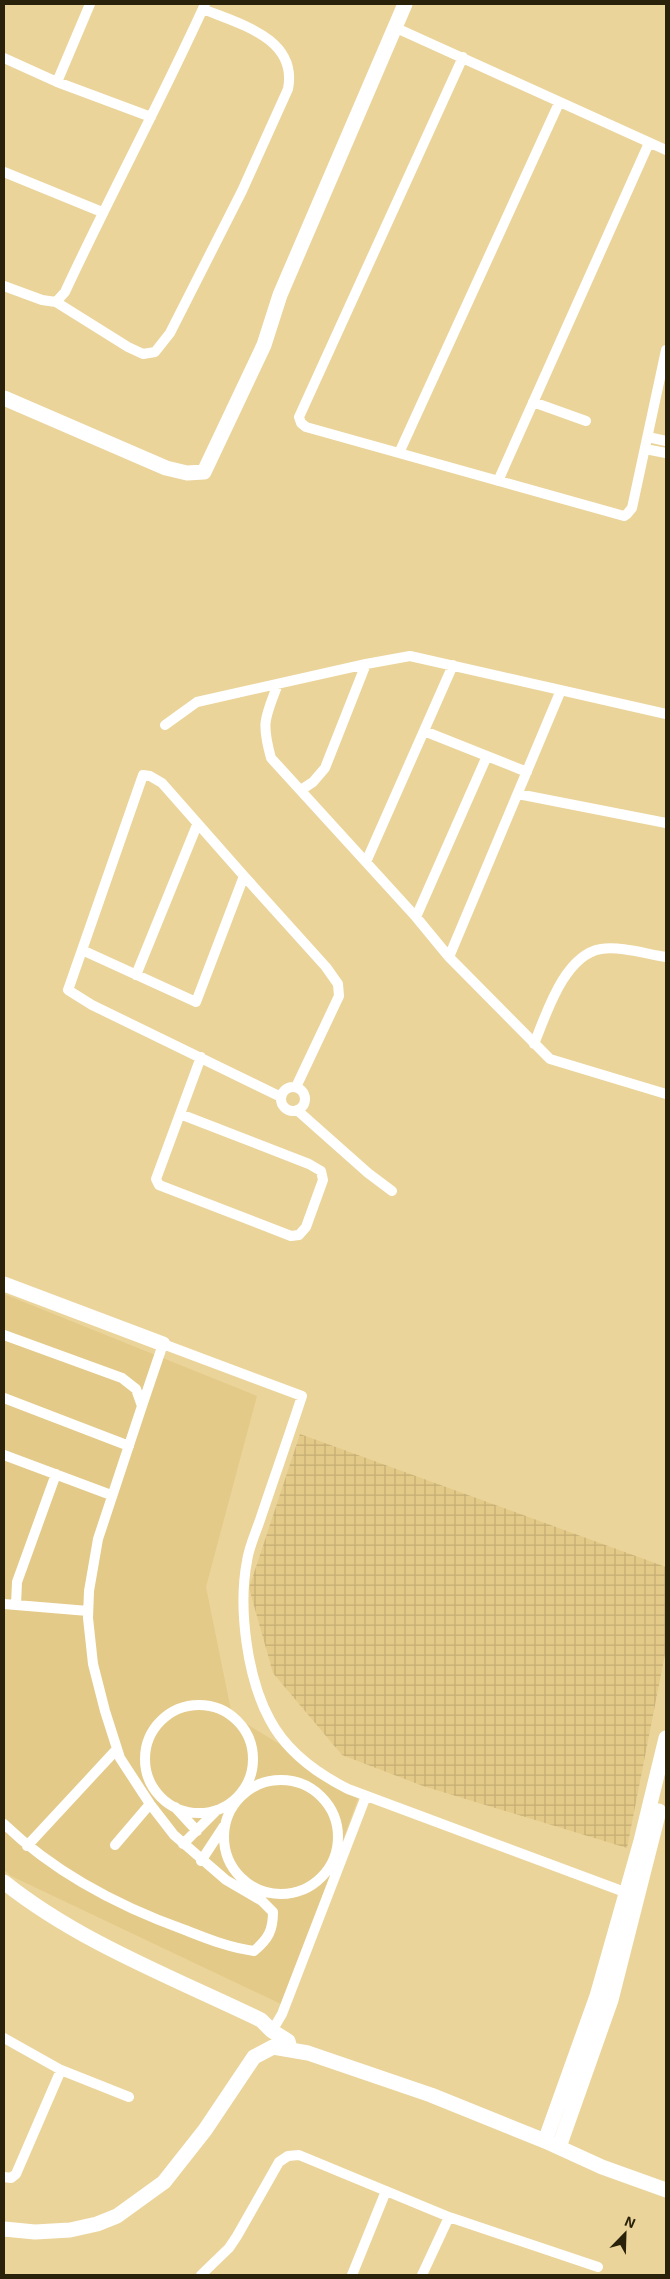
<svg xmlns="http://www.w3.org/2000/svg" width="670" height="2279" viewBox="0 0 670 2279" font-family="'Exo 2',sans-serif">
<defs>
<pattern id="industrial-grid" width="8" height="8" patternUnits="userSpaceOnUse" patternTransform="scale(1.25)"><rect width="8" height="8" fill="#e4ca88"/><path d="M0 4h8M4 0v8" fill="none" stroke="#c4ad74"/></pattern>
</defs>
<rect width="100%" height="100%" fill="#ebd49a"/>
<path fill="#e4ca88" d="M4 1294 257 1396 206 1587 232 1715 360 1793 283 2005 11 1876 4 1870Z"/>
<path fill="url(#industrial-grid)" d="M300 1434 666 1567V1649L627 1848 423 1786 342 1755 273 1673 249 1588Z"/>
<g fill="none" stroke-linecap="round" stroke-linejoin="round">
<path stroke="#fff" stroke-width="10" d="M394 27 666 150
M463 57 299 417 301 423 306 427 624 516 627 514 632 508 666 350
M4 58 57 82 151 117
M57 82 90 4
M4 172 102 212
M4 286 42 300 56 302 65 292C110 195 161 101 205 4
M56 302 128 347 143 354 155 352 170 333 242 191 288 89C298 38 239 24 203 9
M533 402 586 421
M648 437 666 441
M645 449 666 453
M399 453 559 103
M498 481 649 143
M278 684C265 718 261 722 271 758L416 917 449 957 561 690
M165 725 197 702 366 664 410 656 666 714
M424 731 527 772
M143 775 150 776 162 783 244 876 196 1002 82 950Z
M301 790 313 782 325 768 366 664
M518 794 666 823
M366 862 453 665
M244 876 326 967 338 984 339 996 296 1087
M416 917 487 756
M82 950 68 990 92 1005 281 1097
M449 957 550 1059 666 1094
M136 975 197 825
M534 1044C546 1015 564 955 601 949 621 946 646 954 666 957
M281 1099a12 12 0 1 1 24 0a12 12 0 1 1-24 0Z
M297 1110 368 1173 392 1191
M180 1114 309 1164 321 1171 323 1180 306 1227 299 1235 291 1236 159 1185 156 1179 201 1057
M4 1335 122 1378 136 1389 142 1406 98 1539 89 1591 88 1618 93 1664 105 1711 120 1758 150 1804 174 1835 226 1880 262 1901 273 1912C273 1931 268 1939 254 1951 230 1948 208 1939 185 1930 118 1906 56 1874 4 1824
M4 1398 129 1446
M142 1406 163 1344 302 1396C289 1436 275 1475 262 1514 257 1530 249 1546 247 1561 238 1608 247 1678 270 1720 287 1752 318 1774 348 1789L630 1894
M4 1455 111 1495
M4 1604 88 1611
M16 1605 17 1582 56 1474
M145 1759a54 54 0 1 1 108 0a54 54 0 1 1-108 0Z
M224 1837a57 57 0 1 1 114 0a57 57 0 1 1-114 0Z
M175 1807 197 1831
M183 1844 217 1810
M115 1845 150 1804
M27 1846 117 1749
M201 1861 224 1826
M272 2031 282 2014 366 1796
M4 2038 61 2070 129 2097
M4 2177 11 2178 16 2174 61 2070
M201 2275 229 2248 237 2236 279 2162 288 2156 299 2155 449 2217 598 2267
M352 2275 386 2191
M422 2275 449 2217"/>
<path stroke="#fff" stroke-width="15" d="M4 398 166 468 187 473 204 472 264 345 280 295 405 4
M4 1284 163 1344
M4 1882C79 1942 174 1978 261 2020L272 2031 288 2041 290 2048
M545 2141 597 1996 641 1841 666 1738
M559 2147 611 2000 659 1811
M4 2229 35 2232 70 2230 97 2224 117 2216 164 2182 205 2130 254 2057 273 2047 308 2053 431 2095 545 2141 602 2167 666 2190"/>
</g>
<rect width="670" height="2279" fill="none" stroke="#292109" stroke-width="10"/>
<g transform="translate(625 2234) rotate(23)" stroke="#ebd49a" stroke-width="4" paint-order="stroke">
<path d="M0-4L9 19L0 12L-9 19Z" fill="#292109"/>
<text y="-8" font-size="14" font-weight="bold" text-anchor="middle" fill="#292109">N</text>
</g>
</svg>
